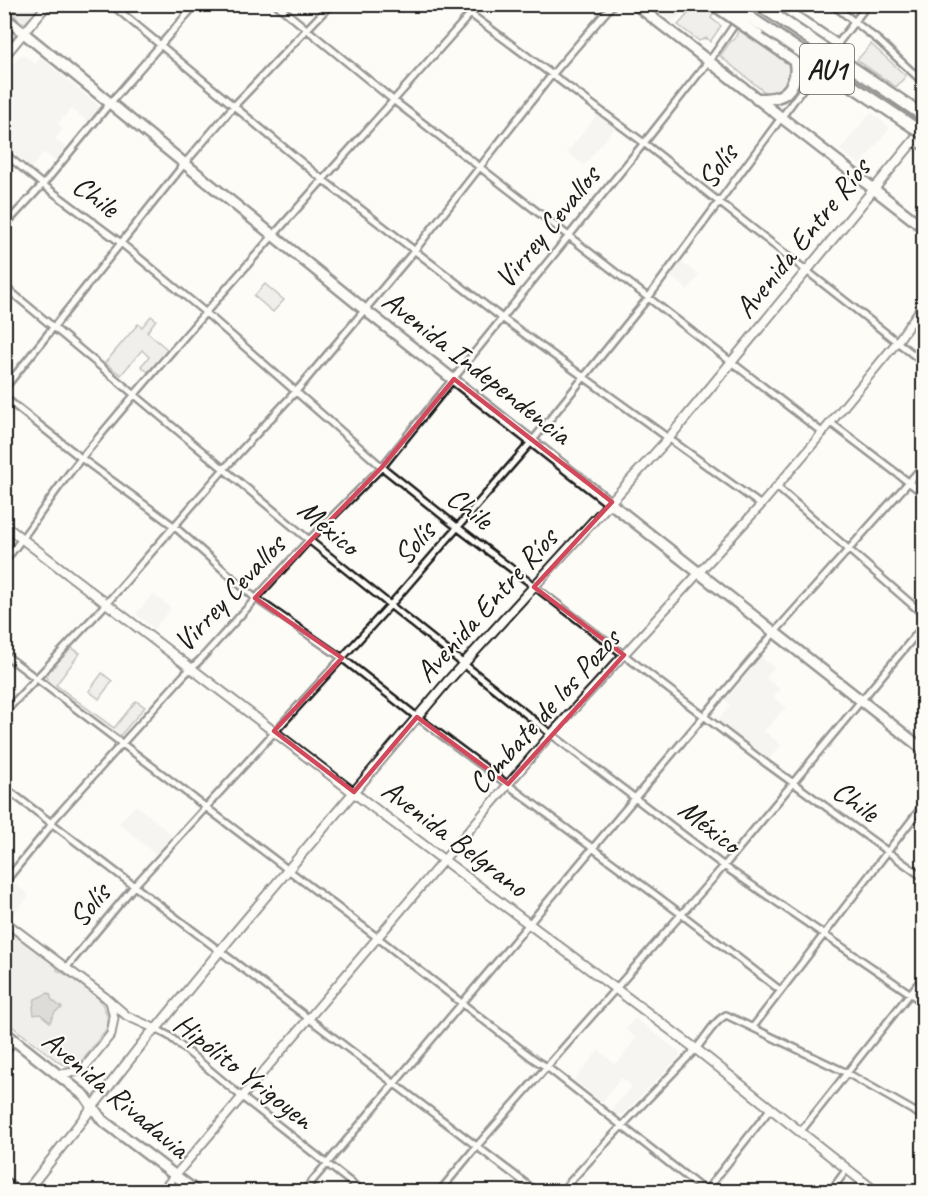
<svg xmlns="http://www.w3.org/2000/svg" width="928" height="1196" viewBox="0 0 928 1196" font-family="Caveat,sans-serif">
<rect width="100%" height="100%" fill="#fdfcf7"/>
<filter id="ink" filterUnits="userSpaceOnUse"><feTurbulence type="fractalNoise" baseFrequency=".0167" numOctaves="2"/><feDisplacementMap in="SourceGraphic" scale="12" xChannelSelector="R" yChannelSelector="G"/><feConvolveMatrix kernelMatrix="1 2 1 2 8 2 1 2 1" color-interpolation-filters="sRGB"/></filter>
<g filter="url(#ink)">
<path fill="#eeede9" d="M652 5H688L674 22Z
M22 54 35 64 41 58 100 107 88 122 71 108 58 124 63 129 55 139 66 148 55 161 44 152 31 168 5 147V75Z
M871 112 890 128 860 165 840 150Z
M598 114 615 128 584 165 567 152Z
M681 262 699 275 688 290 670 276Z
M153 594 171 608 154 629 136 614Z
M761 657 774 668 766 678 780 689 773 697 786 707 764 731 781 745 769 759 717 721 731 705 725 700Z
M136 805 172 835 156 855 119 823Z
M12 882 29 895 13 915 4 908 5 892Z
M635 1018 679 1052 680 1056 623 1114 617 1116 612 1110 632 1086 621 1078 602 1102 574 1080 599 1050 614 1064 620 1060 636 1038 626 1029Z"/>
<path fill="#e0dfdb" stroke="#7e7e7c" stroke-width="1.5" d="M19 4H43V5L25 23 21 22 15 16V9Z
M703 4 714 13 711 18 721 26 710 42 707 38 699 41 678 25 696 5Z
M739 28 788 61 792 79 780 95 767 94 720 56 730 42 735 39Z
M871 44 906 76 896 87 857 60Z
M265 284 284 300 273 312 254 296Z
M151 316 156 320 147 332 168 350 148 372 141 366 149 357 142 350 121 375 105 363 138 324 142 327Z
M72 648 80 653 56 685 114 728 136 701 145 707 119 737 51 686 45 675Z
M102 673 112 681 99 699 89 691Z
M4 927 57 966V970C81 982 109 996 108 1027L80 1063 72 1067 60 1063 5 1021Z"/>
<path fill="#b7b6b2" stroke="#797876" stroke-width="1.5" d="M48 993 50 994 52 1000 62 1008 55 1012 50 1022 40 1014 34 1015 33 1007 35 999Z"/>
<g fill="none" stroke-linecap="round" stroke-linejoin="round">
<g stroke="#1c1c1c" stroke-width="10">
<path id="minor" d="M111 4 323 180 502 318 761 505
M276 4 393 100 823 433
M457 4 644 143 924 363
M832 4 879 41 924 83
M836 46 868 4
M913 141 924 147
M4 153 42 184 121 243 206 313 382 467 457 527 756 756 924 878
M4 226 46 181 111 102 196 4
M4 286 309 540 551 734 724 866 924 1003
M4 389 185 163 233 107 331 4
M4 397 81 458 175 527 255 598 342 658 417 717 681 914 780 990
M831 423 924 494
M777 487 924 615
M4 562C32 528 55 489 83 456 211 302 347 154 479 4
M4 654 378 938 535 1060 547 1067 706 1192
M4 713 107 603 224 469 299 388 415 250 551 76 613 4
M4 787 537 1192
M4 883 49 828 54 819 184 675 200 660 309 540 382 467 644 143 715 53 735 24
M66 968 135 885 393 602 533 440 648 298 815 72
M753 1027 924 804
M156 1029 169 1036 242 1097 363 1192
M4 1054 15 1040
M801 1131 924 976
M4 1179 20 1192
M303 1192 774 633 924 465
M439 1192 476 1147 724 866 924 625
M561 1192C604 1143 650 1097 695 1050 705 1039 713 1022 726 1015L847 1073 924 1117
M705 1192 771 1108
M830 1192 847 1169"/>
</g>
<g stroke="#1c1c1c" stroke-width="11">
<path id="tertiary" d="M4 57 48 4
M4 921 105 997 127 1016 156 1029
M60 1074 75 1072 84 1068 111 1034 114 1018 110 1001
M161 1192 551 734 761 505 813 444 897 342 924 304"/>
</g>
<g stroke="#1c1c1c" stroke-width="12">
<path id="secondary" d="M4 525 366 802 696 1049 876 1192
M26 1192 149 1035 156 1029 228 941 447 682 668 439 916 138"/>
</g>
<g stroke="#1c1c1c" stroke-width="14">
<path id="primary" d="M635 4 924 228
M4 17 365 310 924 750
M4 1032 85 1096 102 1120 197 1192"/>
</g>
<g stroke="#1c1c1c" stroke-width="14">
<path id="trunk" d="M4 12 11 4"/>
</g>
<g stroke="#1c1c1c" stroke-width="15">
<path id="motorway" d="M776 4 836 45
M758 35 813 73
M757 99C763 99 771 99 777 97 792 93 799 74 794 60"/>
</g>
<use href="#minor" stroke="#fdfcf7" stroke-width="5"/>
<use href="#tertiary" stroke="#fdfcf7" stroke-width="7"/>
<use href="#secondary" stroke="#fdfcf7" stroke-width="8"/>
<use href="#primary" stroke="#fdfcf7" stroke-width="9"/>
<use href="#trunk" stroke="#fdfcf7" stroke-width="9"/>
<use href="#motorway" stroke="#fdfcf7" stroke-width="10"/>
<g stroke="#1c1c1c" stroke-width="15" stroke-linecap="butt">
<path id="motorway-bridge" d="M713 4 758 35
M730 4 924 134
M758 4 924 116"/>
</g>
<use href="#motorway-bridge" stroke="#fdfcf7" stroke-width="10"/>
</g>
</g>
<path d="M0 0H928V1196H0ZM454 379 612 502 534 587 624 655 508 784 417 717 354 792 274 731 342 658 255 598 382 467Z" fill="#fdfcf7" fill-opacity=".55" fill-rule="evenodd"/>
<path fill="none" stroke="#d1495b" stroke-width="4.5" stroke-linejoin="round" d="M454 379 612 502 534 587 624 655 508 784 417 717 354 792 274 731 342 658 255 598 382 467Z"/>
<g text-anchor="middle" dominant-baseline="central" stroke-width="4.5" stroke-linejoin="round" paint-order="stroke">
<rect fill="#fdfcf7" stroke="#605f5e" stroke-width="1.5" x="800" y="44" width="54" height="50" rx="4.5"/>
<g font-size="28" font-weight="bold" fill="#1c1c1c">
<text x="827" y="69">AU1</text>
</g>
<g font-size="30" fill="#1c1c1c" stroke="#fdfcf7">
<text transform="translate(717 166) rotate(-54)">Solís</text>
<text transform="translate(96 196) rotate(37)">Chile</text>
<text transform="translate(547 227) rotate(-51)">Virrey Cevallos</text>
<text transform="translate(802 238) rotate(-51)">Avenida Entre Ríos</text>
<text transform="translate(477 367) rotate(38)">Avenida Independencia</text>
<text transform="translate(470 508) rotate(38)">Chile</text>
<text transform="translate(329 527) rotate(40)">México</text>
<text transform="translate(414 543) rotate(-49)">Solís</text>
<text transform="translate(229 593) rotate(-47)">Virrey Cevallos</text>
<text transform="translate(486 605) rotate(-48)">Avenida Entre Ríos</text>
<text transform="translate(544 711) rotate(-48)">Combate de los Pozos</text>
<text transform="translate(856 801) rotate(36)">Chile</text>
<text transform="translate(710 826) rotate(38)">México</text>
<text transform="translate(455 838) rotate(37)">Avenida Belgrano</text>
<text transform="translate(89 905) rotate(-50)">Solís</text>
<text transform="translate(244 1071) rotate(38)">Hipólito Yrigoyen</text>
<text transform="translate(116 1094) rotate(40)">Avenida Rivadavia</text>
</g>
</g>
<rect width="928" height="1196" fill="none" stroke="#fdfcf7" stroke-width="24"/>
<rect x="12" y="12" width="904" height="1172" fill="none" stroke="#1c1c1c" stroke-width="2" filter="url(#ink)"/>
</svg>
